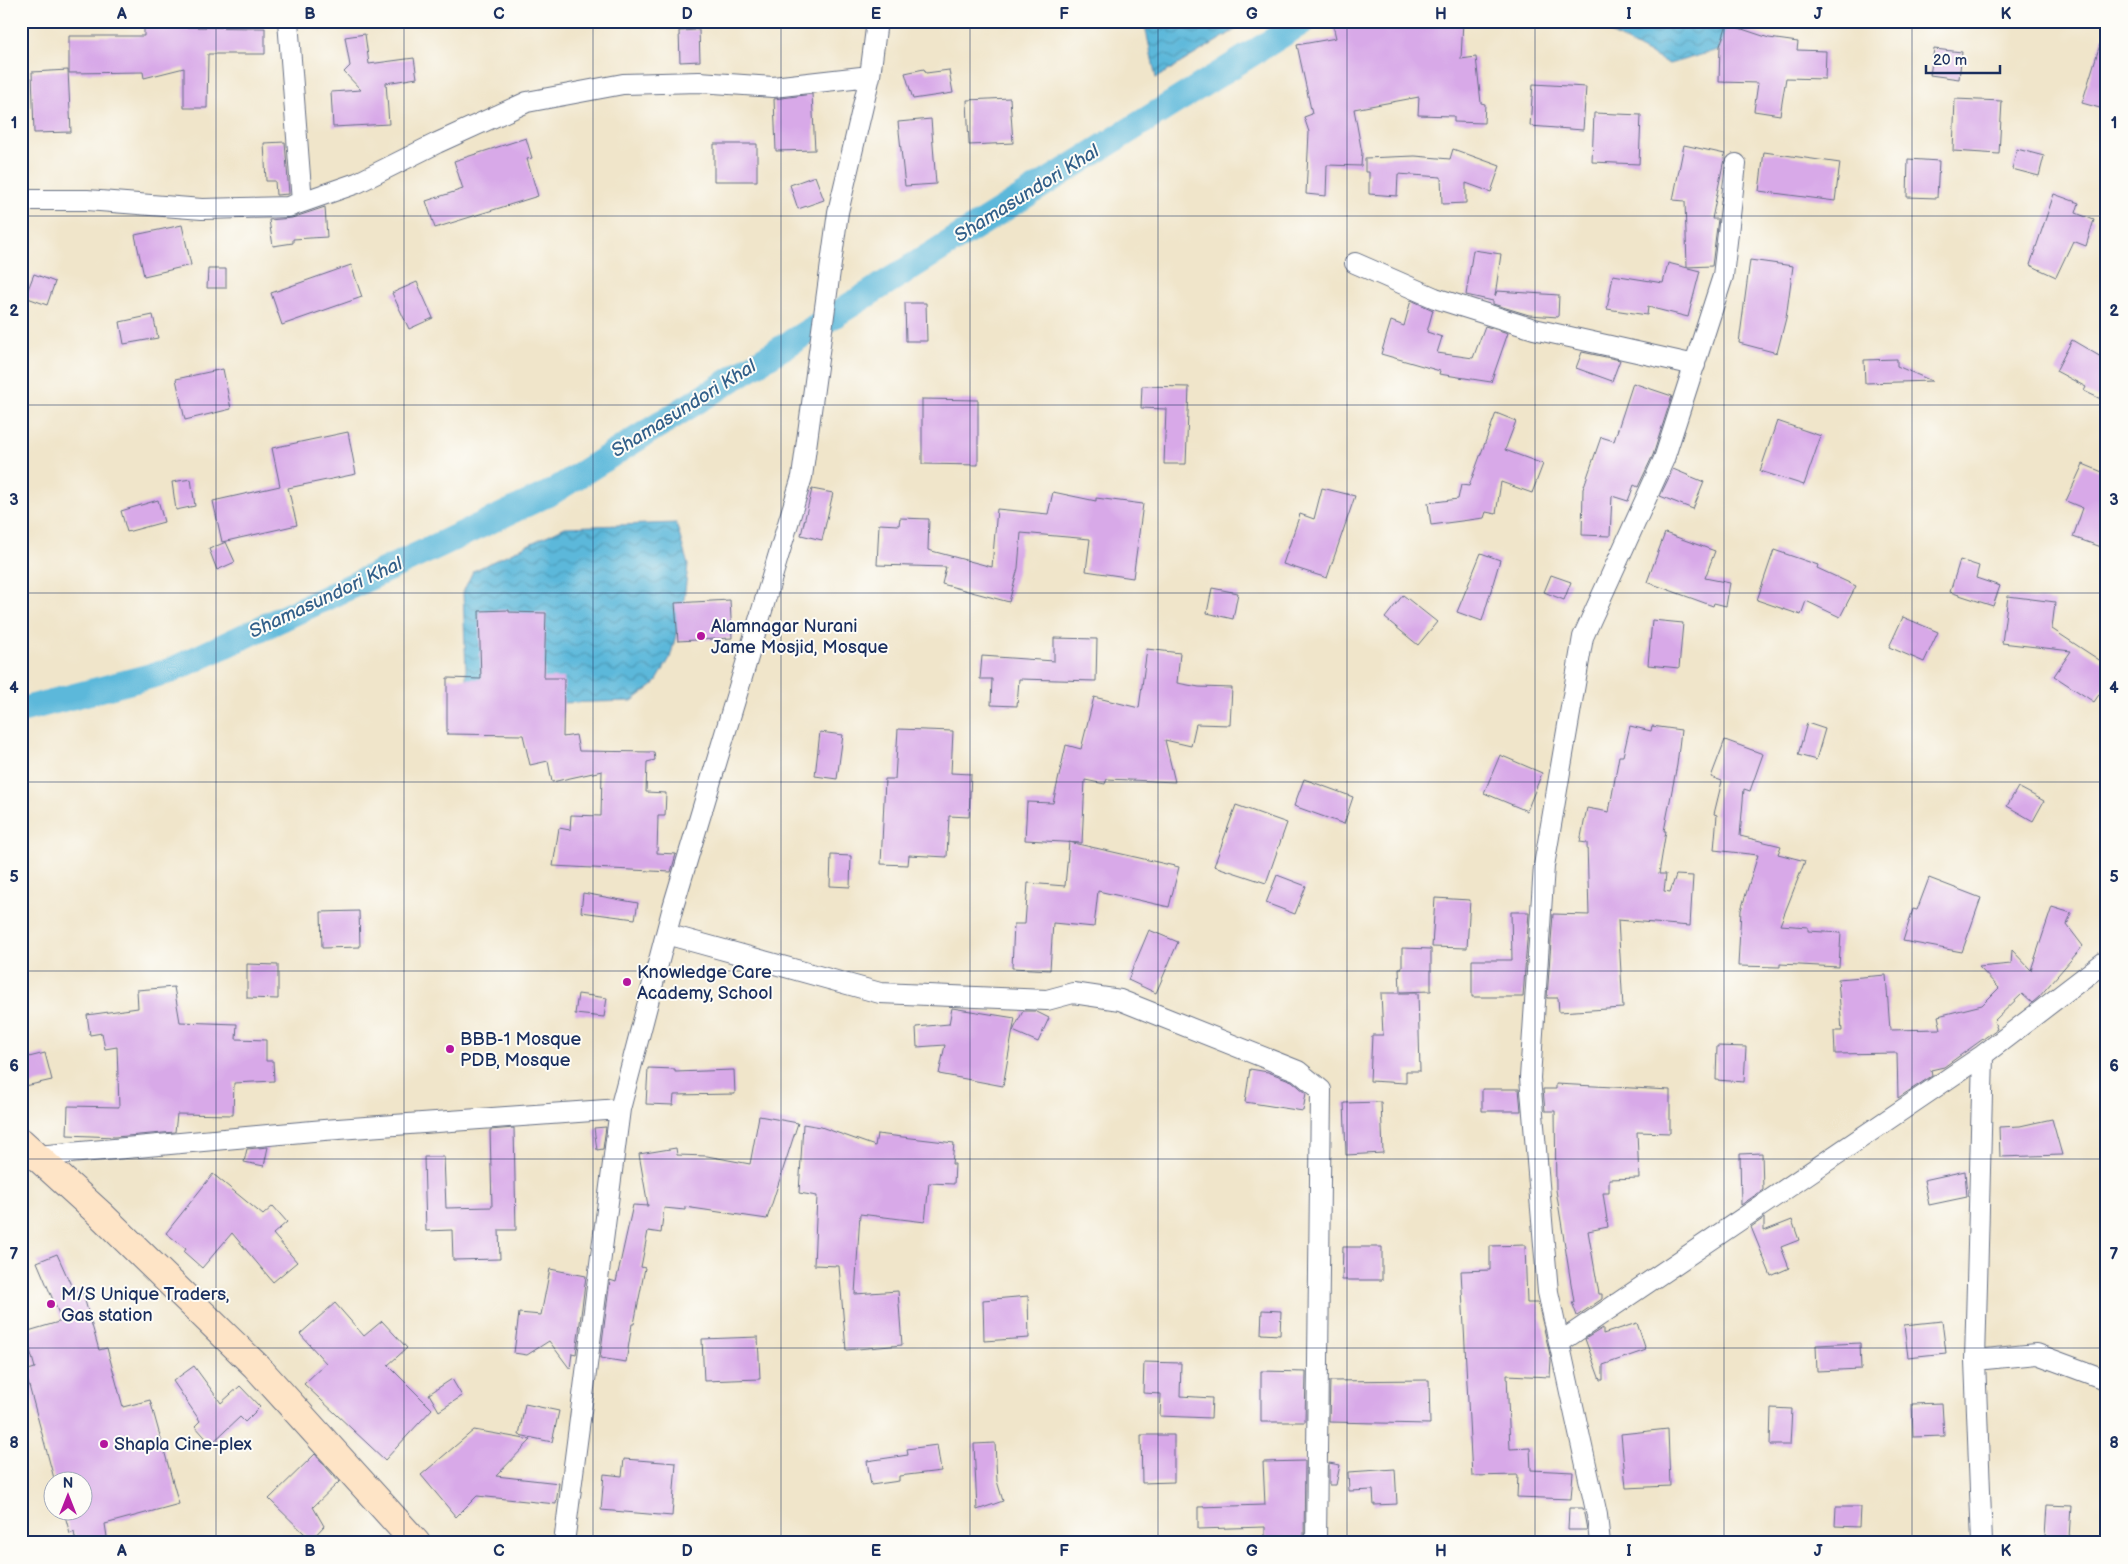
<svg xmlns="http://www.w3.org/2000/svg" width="2128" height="1564" viewBox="0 0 2128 1564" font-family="'Balsamiq Sans',sans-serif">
<defs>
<pattern id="water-waves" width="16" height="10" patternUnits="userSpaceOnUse" patternTransform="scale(1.25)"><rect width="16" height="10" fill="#5cb8da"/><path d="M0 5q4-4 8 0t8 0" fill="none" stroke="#4b96b4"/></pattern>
</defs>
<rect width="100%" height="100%" fill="#fdfcf7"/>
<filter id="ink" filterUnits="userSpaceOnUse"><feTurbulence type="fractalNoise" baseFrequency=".02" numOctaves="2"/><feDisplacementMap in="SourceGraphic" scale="10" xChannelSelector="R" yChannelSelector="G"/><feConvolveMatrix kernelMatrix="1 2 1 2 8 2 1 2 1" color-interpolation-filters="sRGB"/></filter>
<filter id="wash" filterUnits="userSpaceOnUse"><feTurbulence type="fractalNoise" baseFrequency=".0096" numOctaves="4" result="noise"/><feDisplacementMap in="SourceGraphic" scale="20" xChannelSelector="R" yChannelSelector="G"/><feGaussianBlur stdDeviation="1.12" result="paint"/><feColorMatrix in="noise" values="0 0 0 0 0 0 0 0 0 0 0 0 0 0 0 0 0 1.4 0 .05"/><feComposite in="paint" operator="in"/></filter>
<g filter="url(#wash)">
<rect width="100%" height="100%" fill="#f0e5ca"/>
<path fill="url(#water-waves)" stroke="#3c749c" d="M1144 21H1250L1156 78Z
M1588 21H1755L1739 44 1669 64Z
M676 523 688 565 683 608 670 658 655 684 632 701 558 703 467 700 463 592 473 571 565 527Z"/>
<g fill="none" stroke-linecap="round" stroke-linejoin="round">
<path stroke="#5cb8da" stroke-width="26" d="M21 710 170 671 552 492 1304 21"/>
</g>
<g id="blocks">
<path fill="#d8a9e8" d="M144 21H187V27L265 28V54H208L207 108H184V68L144 78 143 72 69 73V36H144Z
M1332 21H1463L1461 59 1476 57 1481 103 1485 104 1484 123 1454 122V116L1418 115 1419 97 1354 109 1362 153 1361 166 1327 165 1326 196 1306 194 1309 132 1304 117 1312 114 1297 45 1336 38Z
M1727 24 1769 38 1798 42 1797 50 1826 51 1825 79 1786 78 1780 115 1754 111 1758 83 1719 82 1720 46Z
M699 30 700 61 680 62 679 31Z
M365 34 369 64 414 58 417 78 386 83 389 124 333 127 331 92 361 90 344 72 350 66 345 37Z
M2102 38H2107V110L2082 103Z
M1934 49 1962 52 1959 79 1930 75Z
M924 69 926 73 949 70 953 93 913 99 905 73Z
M68 70 71 132 34 133 32 72Z
M1533 84 1586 87 1583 130 1530 126Z
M812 94 815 150 776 151 774 99Z
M1010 98 1013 143 969 145 967 100Z
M1955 99 2002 101 1999 154 1953 151Z
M1594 113 1641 115 1639 164 1592 162Z
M931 119 936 184 905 186 898 122Z
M526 138 532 158 527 159 538 196 435 228 426 201 463 189 454 161Z
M285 142 289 194 276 195 275 181H266L264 143Z
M714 144H757V181H714Z
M1684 145 1725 154 1712 219H1718L1712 266 1687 267 1685 201 1673 200Z
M1453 149 1500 166 1491 192 1466 183V203L1442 204 1441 177 1398 174 1397 196 1369 194V172H1365V158L1415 156 1450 159Z
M2017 149 2044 156 2039 176 2012 169Z
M1764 152 1840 163 1835 201 1759 191Z
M1908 159 1939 161 1937 198 1907 197Z
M815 176 824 200 798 209 790 185Z
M2054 194 2079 203 2076 213 2094 220 2086 246 2073 241 2056 277 2030 265Z
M325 207 327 237 293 239V243L273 246 269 220 292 218Z
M182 225 191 265 144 276 135 235Z
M1473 250 1501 254 1495 296 1497 291 1559 295 1558 317 1529 315 1493 304V301L1466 295Z
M1750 260 1793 266 1786 318 1777 353 1739 343Z
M1668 263 1700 271 1688 317 1648 307 1647 315 1607 309 1613 275 1663 283Z
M351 265 362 297 282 325 271 293Z
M208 269H226V288H207Z
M34 274 55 282 47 305 25 297Z
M417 282 433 318 409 329 392 293Z
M1411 300 1433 310 1427 332 1442 337 1437 353 1473 358 1485 326 1508 333 1491 382 1439 374 1440 371 1381 354 1391 321 1404 326Z
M905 303H926L927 341H906Z
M153 315 158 338 124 344 120 322Z
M2072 340 2101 357 2107 345V402L2084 391 2086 387 2056 371Z
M1582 352 1620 360 1612 381 1576 368Z
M1897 359V366L1932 381 1865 383 1864 360Z
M223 369 231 409 185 420 176 379Z
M1633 383 1672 396 1653 455 1638 487 1634 485 1628 501 1612 496 1610 536 1582 535 1583 489 1601 437 1614 441Z
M1142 386 1189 387 1186 464H1164L1166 409 1141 408Z
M922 399 978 400V465L922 464Z
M1496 413 1516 421 1505 450 1543 464 1532 493 1501 482 1496 514 1486 512 1484 518 1431 525 1428 503 1458 499 1461 485 1469 486Z
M1777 421 1821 436 1804 485 1760 471Z
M348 432 356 474 288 488 297 525 222 542 213 501 280 486 272 448Z
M2083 464 2107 474V549L2073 537 2083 508 2066 501Z
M1673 469 1704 482 1693 509 1660 496Z
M191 479 195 506 176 510 172 482Z
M1322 488 1355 496 1327 578 1283 564 1300 514 1314 519Z
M812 489 833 493 822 540 801 535Z
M1053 492 1096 501V498L1143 504 1133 578 1086 571 1090 539 1021 533 1018 568 1009 602 942 584 946 567 877 565 879 524 899 525 900 518 929 519 928 550 992 567 997 509 1048 514Z
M158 500 164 522 127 532 121 511Z
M1665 533 1715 551 1705 578 1730 583 1726 606 1714 603 1713 606 1647 582Z
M226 542 235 562 217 570 209 549Z
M1774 550 1818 565 1817 568 1856 586 1840 617 1806 601 1801 615 1757 600Z
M1481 553 1500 560 1482 621 1457 612Z
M1960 560 1979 566 1976 578 2000 586 1993 606 1950 592Z
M1551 575 1571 582 1564 600 1544 592Z
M1212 588 1238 593 1233 619 1207 613Z
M1403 595 1437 622 1418 645 1385 618Z
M2008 596 2055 602 2052 629 2107 665V683L2094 702 2054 676 2071 651 2002 643Z
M730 600 732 638 678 641 675 603Z
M509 610V612L546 613 544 678H564L563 737 576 735 579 751 654 752 655 760 647 762 646 792 666 793 665 816H658L657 853 676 854 671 872 553 866 559 828 570 830 571 815 601 816 602 771 552 782 548 761 530 765 523 735 447 734V678L481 679 479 611Z
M1903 617 1938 632 1924 662 1889 647Z
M1652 620 1683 623 1679 668 1648 665Z
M1054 638 1097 639 1096 681 1019 679 1017 706 991 705 992 679H980L982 656 1054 661Z
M1147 649 1180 653 1177 683 1199 687 1232 688 1230 725 1196 724 1191 746 1165 740 1175 782 1107 779 1105 784 1085 780 1082 843 1025 840 1027 802 1053 803 1066 745 1081 749 1094 697 1139 708Z
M1807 723 1825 729 1816 760 1798 755Z
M1630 726 1651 731 1652 726 1681 730 1677 765 1664 831H1666L1659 874H1666L1664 891 1670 892 1676 875 1693 876 1690 926 1618 920 1623 1008 1559 1012 1558 998H1547L1553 914 1589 915 1587 843 1580 842 1587 808 1609 812 1619 756H1623Z
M898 729 953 731 951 773 971 774 969 817 949 816 947 857 909 855 908 865 881 864 885 779H895Z
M820 732 843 735 837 779 815 776Z
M1725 740 1763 754 1750 791 1744 789 1740 836 1781 846 1778 854 1805 861 1780 925 1808 927V931L1841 933 1839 967 1780 964V967L1738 966 1741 910 1758 855 1714 850 1717 815 1714 814 1722 781 1711 777Z
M1500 755 1542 773 1527 811 1484 793Z
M1304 779 1353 797 1344 824 1294 806Z
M2018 787 2044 801 2033 821 2007 806Z
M1236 805 1287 823 1266 883 1214 866Z
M1069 842 1179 867 1169 907 1098 891 1094 927 1053 923 1050 970 1012 968 1014 924H1025L1028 883 1065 886Z
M831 855 851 856 850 887 830 886Z
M1277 875 1306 886 1295 914 1266 903Z
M1929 878 1981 898 1962 952 1903 941 1913 909 1917 910Z
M583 893 638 903 635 919 581 912Z
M1435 898 1470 900 1467 948 1432 947Z
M2052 907 2071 913 2067 925 2083 946 2039 997 2032 1003 2022 994 1994 1021 1997 1029 1944 1067 1931 1070 1932 1076 1898 1098 1897 1053 1835 1054 1834 1031H1842L1838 979 1886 975 1890 1030 1941 1029 1938 1016 1982 1005 1999 988 1979 967 2011 964 2012 950 2031 970Z
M359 911 360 947 322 948 321 912Z
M1511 912H1529L1523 997H1472V960H1512Z
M1149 930 1178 942 1156 993 1128 980Z
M1402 948 1431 949V991L1400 992 1399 968H1402Z
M247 964 278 965V999L247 998Z
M174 987 180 1022 237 1024 236 1039 266 1040V1061H273L274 1081 234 1083 233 1115 177 1114 175 1132 115 1137 67 1135 68 1106 119 1107 117 1047 105 1049 102 1033 90 1035 87 1015 138 1008 137 990Z
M1381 993H1418L1420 1071H1406V1083L1370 1081 1372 1035H1383Z
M578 994 607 998 604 1017 575 1014Z
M952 1008 1015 1018 1003 1086 939 1074 945 1045 917 1047 916 1027 949 1024Z
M1023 1011H1035L1049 1018 1038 1042 1013 1031Z
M1717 1046 1746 1047 1744 1082 1716 1080Z
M45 1053 52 1080 21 1087V1059Z
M648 1068 675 1069V1072L734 1070 735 1094 674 1095 673 1105 646 1104Z
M1250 1069 1268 1072 1292 1081 1306 1093 1303 1111 1245 1102Z
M1556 1084 1670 1090V1133L1637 1132 1639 1178 1609 1179V1193H1603L1608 1227 1588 1231 1599 1294H1602V1299L1577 1316 1572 1302H1574L1556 1190 1555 1111H1545L1543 1089H1556Z
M1482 1089H1519L1521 1111H1482Z
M1381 1102 1383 1153 1346 1155 1344 1103Z
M759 1116 798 1123 767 1219 685 1207V1210L664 1208 661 1233 648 1231 641 1267 645 1268 634 1324H632L626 1362 600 1358 610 1280 616 1282 633 1205 648 1206 639 1154 676 1148 677 1155 707 1156 750 1164Z
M2052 1119 2062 1155 2000 1157 1999 1127 2020 1126Z
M803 1124 821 1127 875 1146 877 1134 954 1143 952 1164H955L954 1184 929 1183 925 1222 860 1214 855 1294 898 1291 902 1345 846 1350 839 1266 814 1265 817 1196 799 1193Z
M606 1127 603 1149 597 1150 594 1128Z
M514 1128 516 1230H499L500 1259 453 1260 452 1230 426 1231 424 1157H444L446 1208 492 1207 490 1130Z
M268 1147 264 1166 244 1162 247 1149Z
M1762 1153 1763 1190 1741 1205 1740 1154Z
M1965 1171 1967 1197 1929 1205 1924 1180Z
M213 1174 263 1215 273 1206 287 1222 273 1234 297 1262 273 1282 232 1233 202 1268 184 1252 186 1249 166 1233Z
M1764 1218V1231L1792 1220 1799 1240 1781 1247 1789 1268 1771 1276 1751 1227Z
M1525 1245 1527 1303H1538L1551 1359 1550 1377 1507 1375 1510 1449 1530 1448 1531 1470 1573 1472 1571 1499 1517 1497 1518 1475 1472 1476 1461 1271 1490 1270V1246Z
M1343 1247H1382V1280H1342Z
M57 1254 74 1292 82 1290 99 1350 107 1348 123 1407 150 1400 179 1504 105 1524 108 1543H76L74 1532 70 1534 64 1512H82V1482H55L25 1371 35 1368 25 1332 62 1321 37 1262Z
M550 1269 586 1276 576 1354 572 1353 570 1369 549 1341 527 1355 514 1353 519 1313 541 1315Z
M1028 1296 1029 1338 984 1341 983 1300Z
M335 1303 364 1336 382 1321 407 1348 388 1365 432 1409 385 1460 304 1384 326 1363 300 1334Z
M1262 1310 1281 1311 1280 1335 1261 1334Z
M1942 1321 1946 1353 1908 1357 1904 1325Z
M1637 1323 1646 1350 1603 1365V1380H1600L1585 1339 1603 1328V1334Z
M758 1337 760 1379 704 1381 702 1339Z
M1860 1343 1861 1369 1817 1371 1816 1345Z
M1144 1362 1181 1363 1180 1396 1212 1398 1211 1418 1160 1416 1161 1394 1143 1393Z
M194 1366 221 1403 240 1386 260 1407 245 1422 240 1417 211 1444 195 1426 200 1421 173 1381Z
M1261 1371 1306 1372 1305 1422H1261Z
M452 1379 462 1396 439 1411 429 1394Z
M1429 1380 1430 1424 1329 1422 1330 1381Z
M1942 1403 1944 1436 1913 1437 1912 1404Z
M525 1404 559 1411 552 1442 519 1435Z
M1771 1408 1792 1409 1790 1445H1770Z
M1668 1429 1670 1486 1626 1488 1621 1434Z
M474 1430 531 1440 496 1476 559 1483 556 1504 477 1496 456 1517 421 1475Z
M1141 1435H1174V1482L1142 1483Z
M995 1443 997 1481 1003 1501 977 1510 974 1444Z
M937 1445 941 1471 899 1476V1481L871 1485 867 1461 908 1455 907 1449Z
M315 1454 339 1482 313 1507 324 1526 311 1540 269 1499Z
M624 1459 676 1463 672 1516 601 1510 604 1474 622 1476Z
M1305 1461 1304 1539 1265 1540V1527L1198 1529V1507L1265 1505 1263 1462Z
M1329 1463 1340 1465 1336 1485H1329Z
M1395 1469 1397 1504 1374 1505 1373 1490 1349 1491 1348 1472Z
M2047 1505 2071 1506 2069 1538 2045 1537Z
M1836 1507H1860L1859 1527 1835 1526Z
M1569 1508H1583L1587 1530H1568Z"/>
</g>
</g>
<g filter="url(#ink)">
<use href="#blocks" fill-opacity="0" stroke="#666f84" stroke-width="1"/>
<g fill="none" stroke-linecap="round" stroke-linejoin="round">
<g stroke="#666f84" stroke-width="22">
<path id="street" d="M288 21 302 202
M21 200H87L202 209 288 207 357 183 437 143 527 102 623 84 699 82 773 87 870 76
M1355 263 1435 298 1534 329 1695 365
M666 934 880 993 1047 1000 1073 993 1120 1000 1298 1071 1321 1090 1316 1543
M37 1156 324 1130 620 1109
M1559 1343 1983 1055 2107 960
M1975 1360 2037 1354 2107 1380
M564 1543 620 1109 673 907 802 477 838 212 870 76 877 21
M1600 1543 1597 1515 1548 1292 1530 1078 1544 866 1583 637 1664 459 1723 276 1736 164
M1982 1543 1975 1360 1983 1055"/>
</g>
<g stroke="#666f84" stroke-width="30">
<path id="secondary" d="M21 1142 100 1214 256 1366 416 1543"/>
</g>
<use href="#street" stroke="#fff" stroke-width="20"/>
<use href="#secondary" stroke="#fee4c6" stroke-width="28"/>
</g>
</g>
<path fill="none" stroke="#1b2f5e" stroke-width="1" stroke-opacity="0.55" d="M216 21V1543M404 21V1543M593 21V1543M781 21V1543M970 21V1543M1158 21V1543M1347 21V1543M1535 21V1543M1724 21V1543M1912 21V1543M21 216H2107M21 405H2107M21 593H2107M21 782H2107M21 971H2107M21 1159H2107M21 1348H2107"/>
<g fill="#b5179e" stroke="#fdfcf7" stroke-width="2">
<circle cx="701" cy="636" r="5"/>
<circle cx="627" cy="982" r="5"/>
<circle cx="450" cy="1049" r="5"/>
<circle cx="51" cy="1304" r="5"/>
<circle cx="104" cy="1444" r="5"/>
</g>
<g text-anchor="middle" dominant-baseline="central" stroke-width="4" stroke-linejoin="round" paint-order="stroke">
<g font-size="18" fill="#1b2f5e" stroke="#fdfcf7" text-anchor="start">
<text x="711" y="626">Alamnagar Nurani<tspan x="711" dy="21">Jame Mosjid, Mosque</tspan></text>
<text x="637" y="972">Knowledge Care<tspan x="637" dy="21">Academy, School</tspan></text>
<text x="460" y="1039">BBB-1 Mosque<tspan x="460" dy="21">PDB, Mosque</tspan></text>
<text x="61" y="1294">M/S Unique Traders,<tspan x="61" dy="21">Gas station</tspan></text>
<text x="114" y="1444">Shapla Cine-plex</text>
</g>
<g font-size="19" font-style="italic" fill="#325f89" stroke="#fdfcf7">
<text transform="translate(1027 194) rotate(-32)">Shamasundori Khal</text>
<text transform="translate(684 409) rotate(-32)">Shamasundori Khal</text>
<text transform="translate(326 598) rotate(-25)">Shamasundori Khal</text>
</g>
</g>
<rect width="2128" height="1564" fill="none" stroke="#fdfcf7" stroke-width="55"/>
<g transform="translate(68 1496)"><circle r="24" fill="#fdfcf7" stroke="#a3aaba"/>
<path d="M0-4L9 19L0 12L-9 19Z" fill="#b5179e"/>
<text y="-8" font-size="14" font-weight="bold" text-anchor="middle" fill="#1b2f5e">N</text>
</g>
<path d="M1926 65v8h74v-8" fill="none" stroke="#1b2f5e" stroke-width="2.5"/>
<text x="1933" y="65" font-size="15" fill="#1b2f5e" stroke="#fdfcf7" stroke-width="4" paint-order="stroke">20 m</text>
<rect x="28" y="28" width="2072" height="1508" fill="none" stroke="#1b2f5e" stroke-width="2"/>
<g font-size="16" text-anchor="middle" font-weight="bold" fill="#1b2f5e">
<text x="122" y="19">A</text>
<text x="310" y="19">B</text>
<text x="499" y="19">C</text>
<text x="687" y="19">D</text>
<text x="876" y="19">E</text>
<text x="1064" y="19">F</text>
<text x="1252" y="19">G</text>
<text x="1441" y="19">H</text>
<text x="1629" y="19">I</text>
<text x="1818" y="19">J</text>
<text x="2006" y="19">K</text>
<text x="14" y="128">1</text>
<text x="2114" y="128">1</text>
<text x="14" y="316">2</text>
<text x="2114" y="316">2</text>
<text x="14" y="505">3</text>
<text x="2114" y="505">3</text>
<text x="14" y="693">4</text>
<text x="2114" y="693">4</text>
<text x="14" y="882">5</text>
<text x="2114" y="882">5</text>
<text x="14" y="1071">6</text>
<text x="2114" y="1071">6</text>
<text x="14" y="1259">7</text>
<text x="2114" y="1259">7</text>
<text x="14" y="1448">8</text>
<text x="2114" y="1448">8</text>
<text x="122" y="1556">A</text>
<text x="310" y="1556">B</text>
<text x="499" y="1556">C</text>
<text x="687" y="1556">D</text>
<text x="876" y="1556">E</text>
<text x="1064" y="1556">F</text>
<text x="1252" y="1556">G</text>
<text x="1441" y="1556">H</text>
<text x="1629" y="1556">I</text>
<text x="1818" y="1556">J</text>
<text x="2006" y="1556">K</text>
</g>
</svg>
